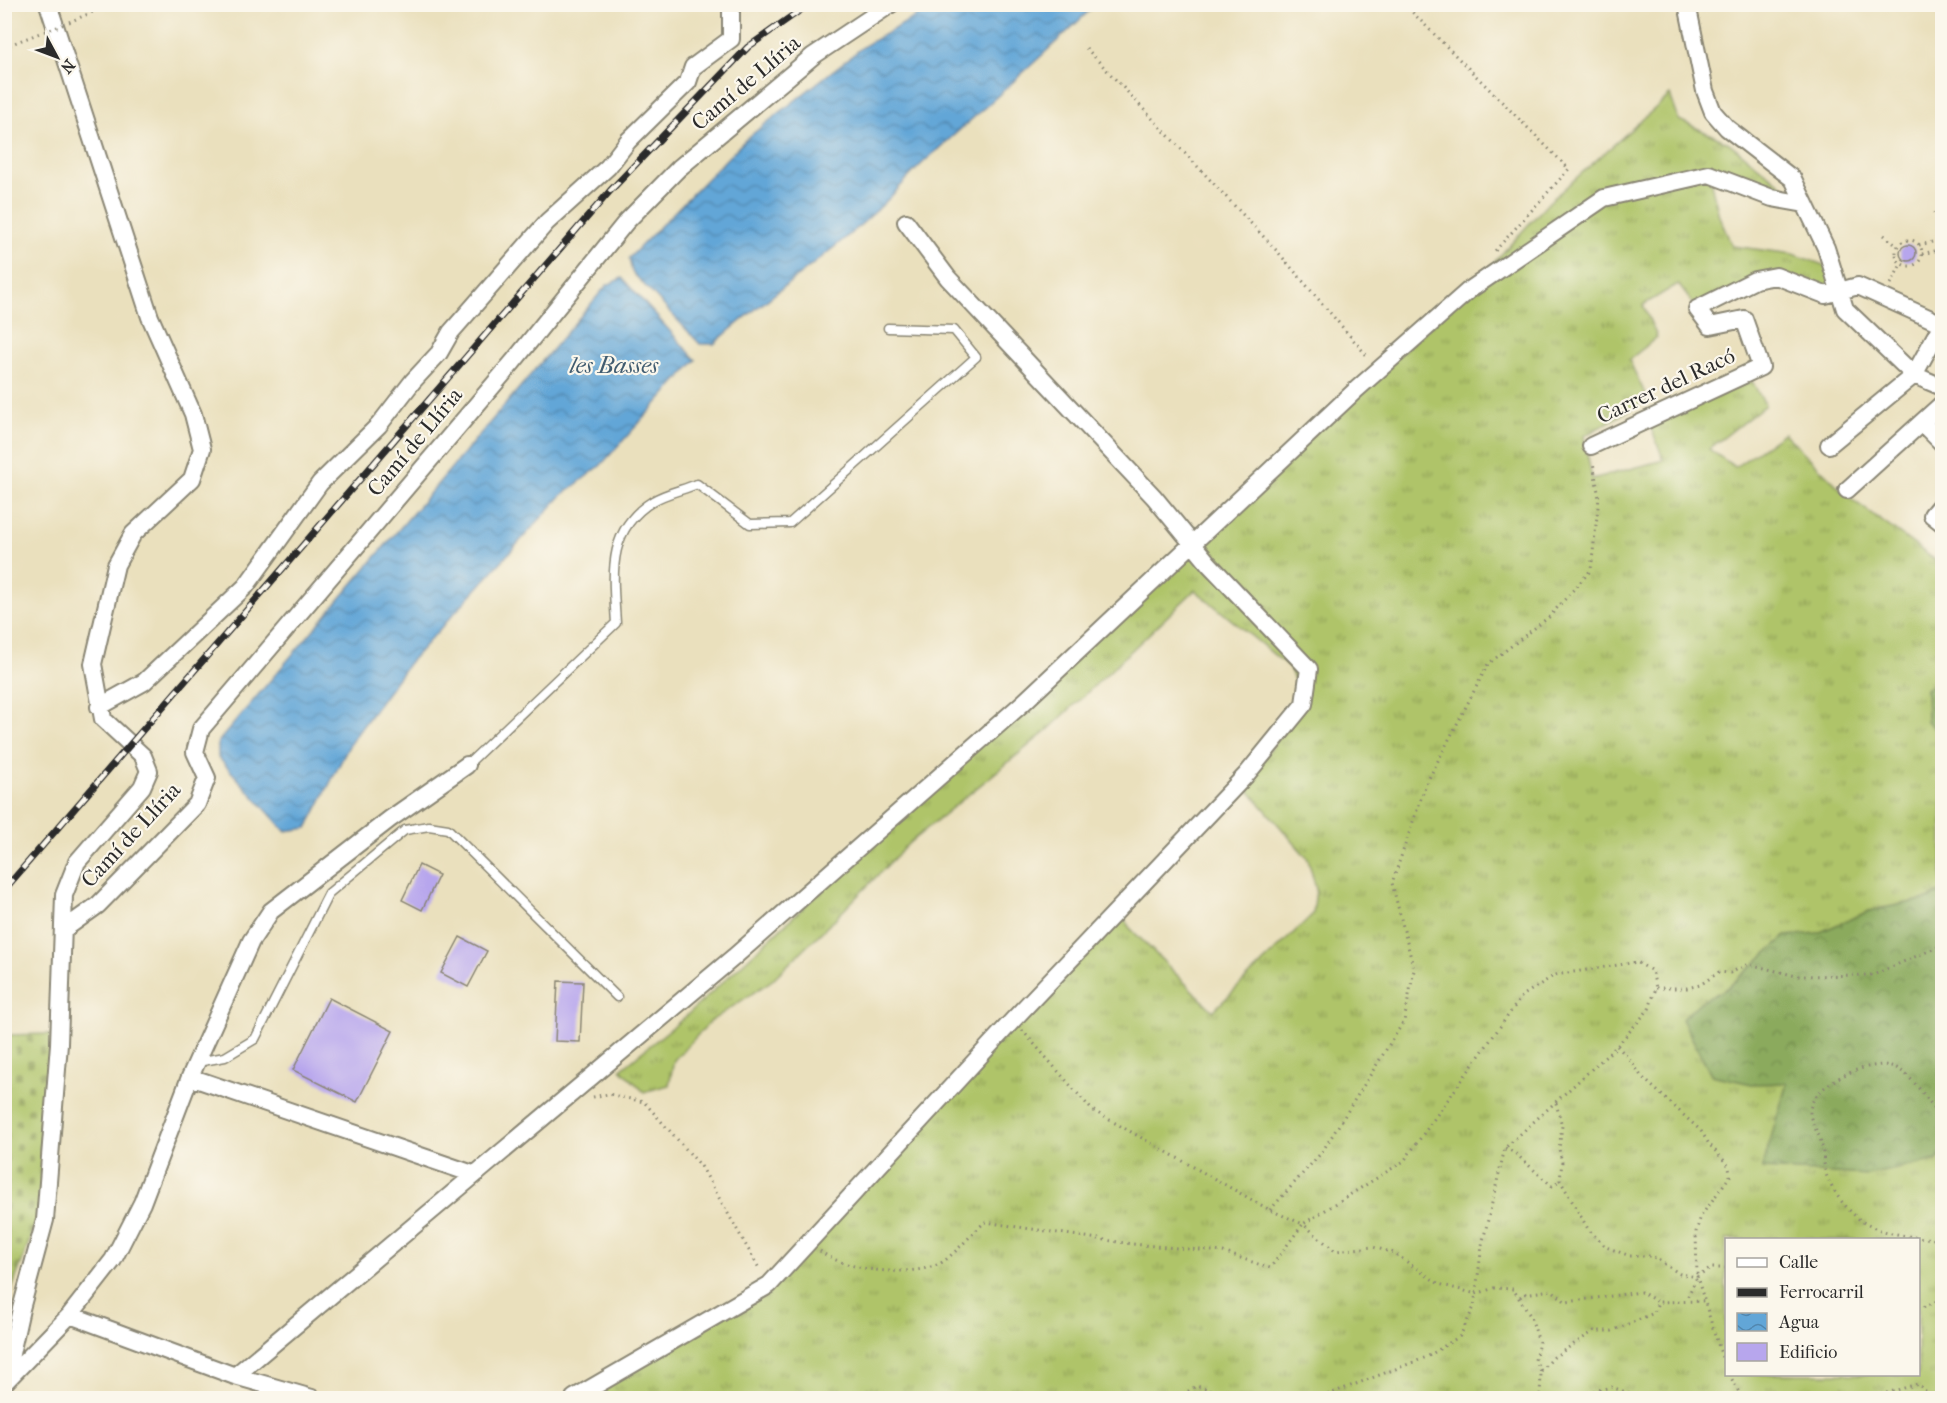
<svg xmlns="http://www.w3.org/2000/svg" width="1947" height="1403" viewBox="0 0 1947 1403" font-family="'IM FELL French Canon',serif">
<defs>
<pattern id="grass-tufts" width="24" height="20" patternUnits="userSpaceOnUse" patternTransform="scale(1.5)"><rect width="24" height="20" fill="#afc469"/><path d="M3 7l-1-3M5 7V3M7 7l1-3M15 17l-1-3M17 17v-4M19 17l1-3" fill="none" stroke="#8f9f57"/></pattern>
<pattern id="forest-crowns" width="20" height="18" patternUnits="userSpaceOnUse" patternTransform="scale(1.5)"><rect width="20" height="18" fill="#8baa5d"/><path d="M2 6a3 3 0 1 1 6 0M12 15a3 3 0 1 1 6 0" fill="none" stroke="#728b4d"/></pattern>
<pattern id="cemetery-stones" width="16" height="16" patternUnits="userSpaceOnUse" patternTransform="scale(1.5)"><rect width="16" height="16" fill="#afc469"/><path d="M2 7V4a2 2 0 0 1 4 0v3zM10 15v-3a2 2 0 0 1 4 0v3z" fill="#8f9f57"/></pattern>
<pattern id="water-waves" width="16" height="10" patternUnits="userSpaceOnUse" patternTransform="scale(1.5)"><rect width="16" height="10" fill="#62a6d7"/><path d="M0 5q4-4 8 0t8 0" fill="none" stroke="#5187af"/></pattern>
</defs>
<rect width="100%" height="100%" fill="#fbf7ec"/>
<filter id="ink" filterUnits="userSpaceOnUse"><feTurbulence type="fractalNoise" baseFrequency=".0167" numOctaves="2"/><feDisplacementMap in="SourceGraphic" scale="12" xChannelSelector="R" yChannelSelector="G"/><feConvolveMatrix kernelMatrix="1 2 1 2 8 2 1 2 1" color-interpolation-filters="sRGB"/></filter>
<filter id="wash" filterUnits="userSpaceOnUse"><feTurbulence type="fractalNoise" baseFrequency=".008" numOctaves="4" result="noise"/><feDisplacementMap in="SourceGraphic" scale="24" xChannelSelector="R" yChannelSelector="G"/><feGaussianBlur stdDeviation="1.35" result="paint"/><feColorMatrix in="noise" values="0 0 0 0 0 0 0 0 0 0 0 0 0 0 0 0 0 1.4 0 .05"/><feComposite in="paint" operator="in"/></filter>
<g filter="url(#wash)">
<rect width="100%" height="100%" fill="#eae0bd"/>
<path fill="url(#grass-tufts)" stroke="#6d784a" stroke-width="1.5" fill-rule="evenodd" d="M1670 95 1679 120 1729 143 1805 204 1709 175 1719 216 1732 246 1793 254 1832 268 1839 289 1825 295 1776 277 1697 309 1678 284 1643 305 1657 337 1629 360 1648 400 1584 436 1592 479 1664 460 1650 426 1752 381 1765 405 1709 449 1735 467 1784 433 1850 498 1942 565V1398H574L769 1285 1120 908 1129 927 1213 1011 1313 914 1316 889 1308 859 1244 785 1304 704 1289 667 1195 590 1049 729 909 843 836 918 771 981 711 1021 674 1060 669 1085 644 1092 621 1069 685 1017 1468 291 1549 202ZM1726 1240H1918V1374H1726Z"/>
<path fill="url(#forest-crowns)" stroke="#5b6a44" stroke-width="1.5" d="M1942 678V736L1927 721 1926 689Z
M1942 891V1155L1937 1160 1869 1175 1762 1169 1787 1083 1752 1084 1711 1075 1682 1019 1700 1002 1726 989 1786 936 1818 933 1869 911 1931 898Z"/>
<path fill="url(#cemetery-stones)" stroke="#6d784a" stroke-width="1.5" d="M51 1034 40 1212 5 1308V1035Z"/>
<path fill="url(#water-waves)" stroke="#466881" stroke-width="1.5" d="M936 5H1095C1041 58 984 108 927 159 909 175 894 195 876 211 825 259 766 297 714 344H700L632 272 629 258 745 140 864 46Z
M622 278 696 360 600 466 561 496 408 664 351 742 307 828 285 831 218 757V742L607 285Z"/>
<g id="blocks">
<path fill="#b7a6ed" d="M1900 253a8 8 0 1 1 16 0a8 8 0 1 1-16 0Z
M419 865 439 875 422 910 402 900Z
M460 937 487 951 468 987 441 973Z
M558 981 583 982 580 1042 555 1041Z
M329 998 393 1031 357 1102 293 1070Z"/>
</g>
</g>
<g filter="url(#ink)">
<use href="#blocks" fill-opacity="0" stroke="#8a8674" stroke-width="1.5"/>
<g fill="none" stroke-linecap="round" stroke-linejoin="round">
<g stroke="#8a8674" stroke-width="11">
<path id="lane" d="M467 765 616 623C613 575 606 530 653 501 666 493 683 490 697 484L750 524 790 523 976 357 954 330 888 328
M197 1062 225 1057 255 1039 329 893 405 830 429 826 448 829 617 997"/>
</g>
<g stroke="#8a8674" stroke-width="20">
<path id="street" d="M1687 4 1705 91 1713 112 1727 128 1793 179 1826 248 1845 309 1914 375 1942 387
M1922 423 1942 443
M1829 445 1914 375 1942 324
M1591 446 1761 367 1744 319 1710 326 1697 309 1755 280 1776 276 1825 295 1858 286 1942 324
M1847 490 1942 404
M1942 503 1932 515 1942 523
M99 707 144 682 246 586 320 483 379 425 413 381 439 353 451 332 547 222 608 167 628 141 688 82 693 67 731 39V4
M63 930 98 905 197 804 207 778 195 752 201 729 513 362 626 222 679 168 813 56 891 4
M190 1077 473 1174
M70 1315 235 1376 312 1398
M235 1376 734 957 1023 703 1357 389 1468 291 1604 198 1709 174 1772 198 1805 204
M6 1381 70 1315 113 1260 142 1203 190 1077 251 941 271 911 390 819 467 765
M4 1385 21 1309 45 1220 59 1044 64 895 77 862 142 787 149 771 143 756 103 719 93 664 116 565 133 534 192 479 202 449 193 414 150 317 48 4
M574 1398 769 1285 1013 1020 1246 775 1304 704 1309 669 1209 564 1154 497 948 278 906 222"/>
</g>
<path stroke="#8a8674" stroke-width="3" stroke-dasharray="1.5 4.5" stroke-linecap="butt" d="M1404 4 1569 169 1494 252
M69 22 112 4
M4 47 40 33
M1086 48 1277 251 1368 357
M1934 212 1942 240
M1884 235 1897 246
M1896 253a13 13 0 1 1 26 0a13 13 0 1 1-26 0Z
M1919 245 1941 240
M1922 254 1942 249
M1891 284 1901 264
M1656 988H1687L1700 985 1719 972 1730 973 1749 964 1796 976 1873 975 1942 945
M1022 1030 1092 1110 1270 1210 1303 1224 1404 1161 1522 996 1555 975 1637 962 1652 971 1656 988 1649 1009 1617 1046 1505 1148 1482 1245 1474 1307 1460 1336 1427 1357 1319 1398
M1617 1046 1633 1063 1641 1076 1701 1131 1709 1144 1729 1166 1730 1176 1701 1216 1696 1232 1697 1277 1686 1300
M593 1097 608 1094 644 1102 701 1166 760 1270
M1556 1103 1562 1126 1559 1149 1562 1162 1560 1180 1588 1229 1606 1247 1630 1256H1652L1680 1274 1697 1277
M1942 1117C1928 1103 1911 1071 1891 1066 1868 1060 1810 1084 1810 1112 1810 1122 1819 1133 1821 1142 1824 1153 1823 1164 1826 1174 1832 1193 1853 1218 1870 1226 1892 1236 1919 1237 1942 1240
M1505 1148 1515 1153 1552 1186 1560 1180
M1270 1210 1322 1152 1404 1021 1414 970 1392 883 1426 784 1488 664 1549 617 1591 570 1599 498 1593 462
M820 1251C846 1271 905 1277 937 1265 950 1260 973 1232 985 1222L1132 1244 1223 1252 1270 1268 1303 1224 1335 1251 1373 1247 1394 1253 1439 1284 1476 1294 1494 1288 1513 1289 1531 1317 1539 1342 1535 1360 1541 1371 1540 1398
M1726 1268H1712L1697 1277 1726 1370
M1520 1297 1524 1294 1552 1290 1566 1302 1641 1292 1658 1302
M1918 1309 1942 1299
M1541 1371 1554 1357 1594 1331H1612L1654 1313 1658 1302 1707 1301
M1729 1374 1742 1398
M1178 1398 1196 1386 1237 1397 1314 1398
M1564 1398 1611 1387 1645 1398
M1869 1398 1918 1384 1933 1398"/>
<use href="#lane" stroke="#fff" stroke-width="8"/>
<use href="#street" stroke="#fff" stroke-width="16"/>
<g stroke="#2b2b2b" stroke-width="7">
<path id="rail" d="M4 890 610 191 748 47 809 4"/>
</g>
<use href="#rail" stroke="#fbf7ec" stroke-width="4.5" stroke-dasharray="14" stroke-linecap="butt"/>
<path stroke="#8a8674" stroke-width="3" stroke-dasharray="1.5 4.5" stroke-linecap="butt" d="M45 32 67 23"/>
</g>
</g>
<g text-anchor="middle" dominant-baseline="central" stroke-width="4.5" stroke-linejoin="round" paint-order="stroke">
<g font-size="22" fill="#2b2b2b" stroke="#fbf7ec">
<text transform="translate(746 83) rotate(-40)">Camí de Llíria</text>
<text transform="translate(1666 386) rotate(-25)">Carrer del Racó</text>
<text transform="translate(415 442) rotate(-50)">Camí de Llíria</text>
<text transform="translate(131 835) rotate(-47)">Camí de Llíria</text>
</g>
<g font-size="24" font-style="italic" fill="#415c70" stroke="#fbf7ec">
<text x="614" y="365">les Basses</text>
</g>
</g>
<rect width="1947" height="1403" fill="none" stroke="#fbf7ec" stroke-width="24"/>
<rect x="1725" y="1238" width="195" height="138" fill="#fbf7ec" stroke="#a8a59f" stroke-width="1.5"/>
<rect x="1737" y="1258" width="30" height="9" fill="#ffffff" stroke="#a8a59f" stroke-width="1.5"/>
<text x="1779" y="1268" font-size="18" fill="#2b2b2b">Calle</text>
<rect x="1737" y="1288" width="30" height="9" fill="#2b2b2b" stroke="#a8a59f" stroke-width="1.5"/>
<text x="1779" y="1298" font-size="18" fill="#2b2b2b">Ferrocarril</text>
<rect x="1737" y="1313" width="30" height="18" fill="url(#water-waves)" stroke="#a8a59f" stroke-width="1.5"/>
<text x="1779" y="1328" font-size="18" fill="#2b2b2b">Agua</text>
<rect x="1737" y="1343" width="30" height="18" fill="#b7a6ed" stroke="#a8a59f" stroke-width="1.5"/>
<text x="1779" y="1358" font-size="18" fill="#2b2b2b">Edificio</text>
<g transform="translate(57 57) rotate(131)" stroke="#fbf7ec" stroke-width="4.5" paint-order="stroke">
<path d="M0-4.5L10 22L0 15L-10 22Z" fill="#2b2b2b"/>
<text y="-9" font-size="16" font-weight="bold" text-anchor="middle" fill="#2b2b2b">N</text>
</g>
</svg>
